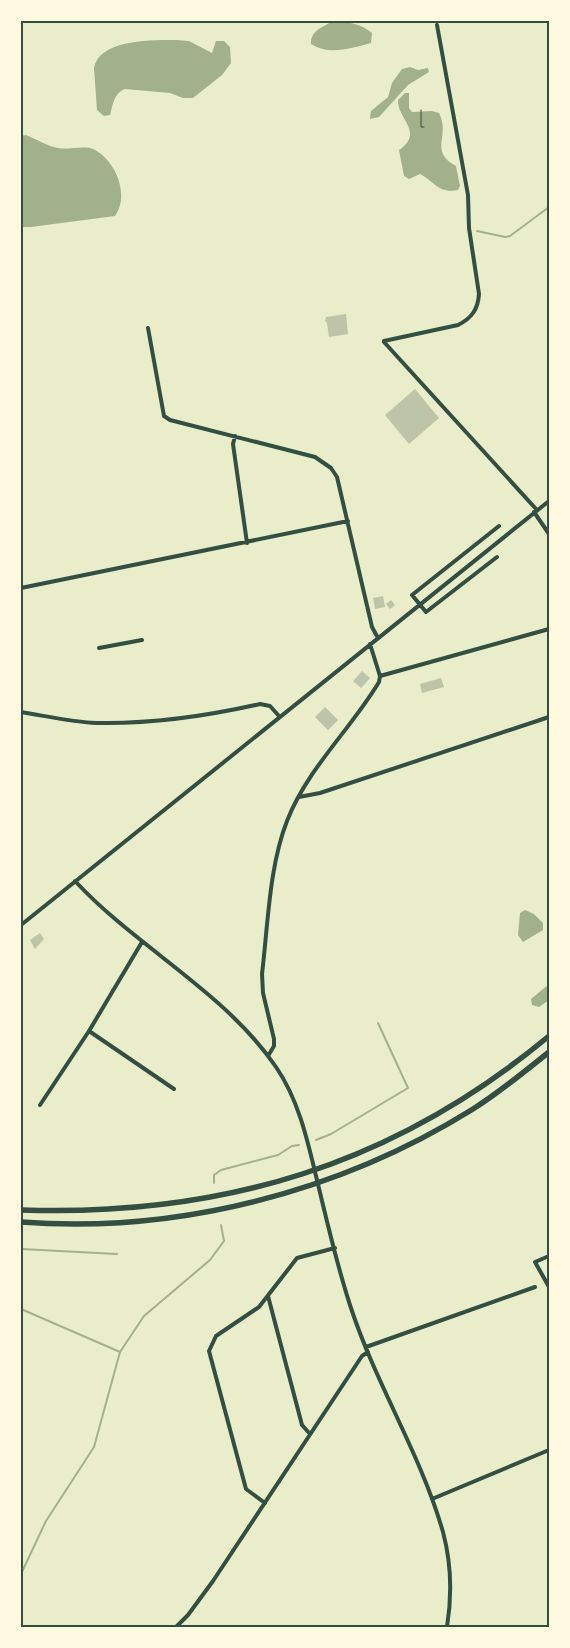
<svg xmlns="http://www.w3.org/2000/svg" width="570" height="1648" viewBox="0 0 570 1648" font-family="'Nunito Sans',sans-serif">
<rect width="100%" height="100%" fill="#e9edc9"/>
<path fill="#a3b18a" d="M333 21C346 21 362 24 372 33L371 43C351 48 330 56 311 44 310 31 323 27 333 21Z
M176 40 189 41 212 53 216 41H224L230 47 231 63 222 75 193 98H183L170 93 125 89C114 93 113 104 110 115L104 116 97 110 94 68C99 39 153 40 176 40Z
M410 67 418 70 428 68 429 72 408 85 379 117 370 119 371 111 388 97 392 83 402 69Z
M405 93H409V108L412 112 432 111 439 113C451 137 428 151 456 166L460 186 458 190C439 194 435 182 420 174L409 179 404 176 399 150C425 132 397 119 398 100Z
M26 135C36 139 47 146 58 148 69 150 84 145 93 149 116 160 130 195 115 216L31 227H21V136Z
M525 910 534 914 543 923V930L523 942 518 935 520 913Z
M548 985 549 1000 539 1007 532 1005 531 999Z"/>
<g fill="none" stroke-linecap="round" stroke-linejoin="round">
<path stroke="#a3b18a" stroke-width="2" d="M477 231 505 237 510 236 549 207
M316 1140 331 1134 408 1088 378 1023
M214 1183V1175L221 1170 278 1155 292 1146 299 1145
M21 1249 117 1254
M21 1309 120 1352 94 1447 46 1521 21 1574
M120 1352 144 1316 210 1260 224 1241 221 1225"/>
</g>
<path fill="#bcc5a7" d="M346 314 348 334 329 337 327 323 325 321 326 317Z
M415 389 439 418 409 444 385 415Z
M383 596 385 607 375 609 373 598Z
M391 600 395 605 390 609 386 604Z
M362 671 370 678 361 688 353 681Z
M441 678 444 687 422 693 420 684Z
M325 707 338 720 328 730 315 717Z
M40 933 44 939 35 949 30 940Z"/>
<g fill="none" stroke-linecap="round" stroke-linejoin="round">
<path stroke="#344e41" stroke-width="1" d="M421 110V127H424"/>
<path stroke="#344e41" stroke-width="4" d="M148 328 164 416 170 420 315 457 331 468 337 477 372 627 378 638
M384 341 458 325C472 318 478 309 479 294L469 228 468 195 437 25
M384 342 537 510
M235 436 233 444 247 543
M534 512 549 534
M497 557 426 612 412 595 499 526
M21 588 348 521
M99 648 142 640
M380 676 549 629
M21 712C46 716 72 722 97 723 151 724 207 716 260 704L270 706 279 716
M299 797 320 793 549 717
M75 881C136 947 225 992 276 1067 298 1099 307 1138 316 1176 327 1221 337 1267 352 1311 377 1386 421 1455 443 1532 451 1562 452 1596 447 1627
M21 925 549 501
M89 1031 174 1089
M268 1056 274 1046V1039L263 993 262 974C268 925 269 867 287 821 307 769 351 729 379 682L380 676 370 644
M40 1105 89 1031 142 942
M549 1256 535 1262 549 1287
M268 1296 302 1425 310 1434
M366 1347 535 1287
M432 1499 549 1450
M265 1503 246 1489 209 1351 216 1336 259 1307 297 1258 335 1248
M176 1627 188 1615 213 1581 362 1356 368 1352"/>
<path stroke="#344e41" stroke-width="5.5" d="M21 1210C222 1217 394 1165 549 1036
M21 1222C178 1234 340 1192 473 1109 500 1092 524 1072 549 1052"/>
</g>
<rect width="570" height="1648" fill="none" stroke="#fefae0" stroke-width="45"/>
<rect x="22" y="22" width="526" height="1604" fill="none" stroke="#344e41" stroke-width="2"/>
</svg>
